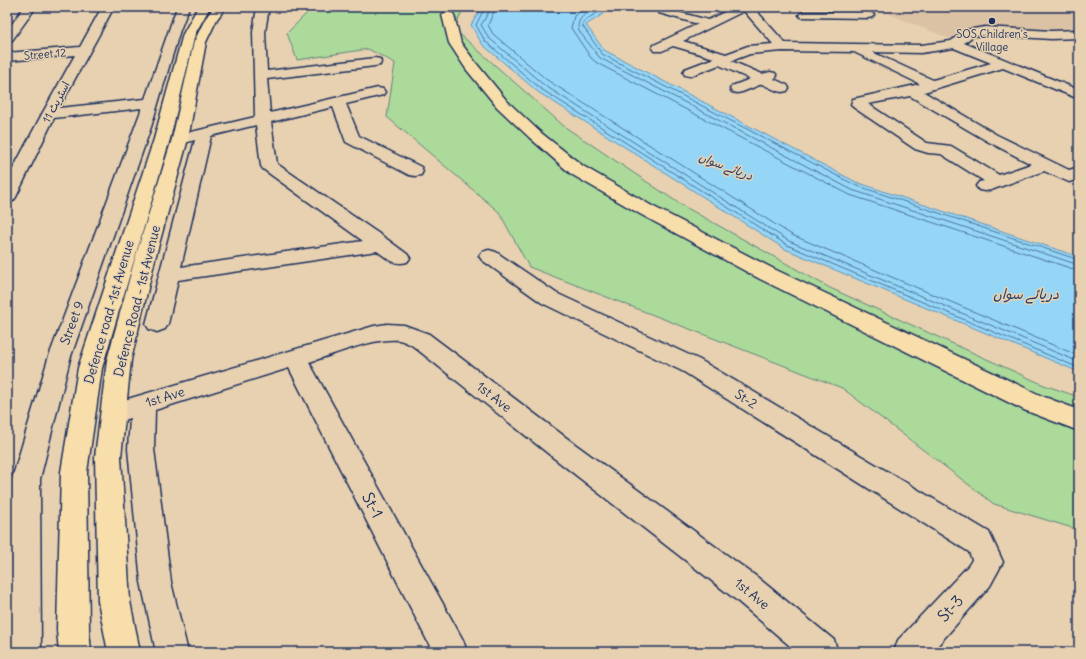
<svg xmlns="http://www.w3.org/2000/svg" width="1086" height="659" viewBox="0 0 1086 659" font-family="Delius,'Playpen Sans Arabic',sans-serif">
<rect width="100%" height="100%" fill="#e7d1b0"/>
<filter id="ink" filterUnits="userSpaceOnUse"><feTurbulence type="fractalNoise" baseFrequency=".025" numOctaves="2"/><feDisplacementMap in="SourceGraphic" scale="8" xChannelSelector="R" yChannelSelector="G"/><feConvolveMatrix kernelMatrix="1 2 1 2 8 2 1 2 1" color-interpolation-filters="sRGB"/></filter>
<g filter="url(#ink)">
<path fill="#dcc2a5" d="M877 7H1079V30L1049 33 972 30 960 34 955 41 884 12Z"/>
<path fill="#abda9a" stroke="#63847c" d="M313 7H464L454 29 565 127 680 204 830 288 1044 385 1079 397V530L994 504 842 388 529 267 499 212 387 117 395 63 368 49 297 60 287 33Z"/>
<path fill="#95d6f6" stroke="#6493b9" d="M482 7H614L586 25 604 50 856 182 1079 257V372L785 249 538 92 482 44 471 25Z"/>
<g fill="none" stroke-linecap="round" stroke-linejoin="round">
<path stroke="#4c729b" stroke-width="1" d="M485 7 476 25 485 41 541 89 787 245 1079 368
M490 7 489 12 481 25 489 38 544 85 789 241 1079 362
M496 7 488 25 493 34 547 80 792 235 1079 356
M586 7 574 16 571 28 591 58 597 63 850 195 1079 271
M597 7C587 13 575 18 579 31L600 58 852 190 1079 265
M606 7 584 21 582 25 602 54 855 185 1079 260"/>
<g stroke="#1b2f5e" stroke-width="3">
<path id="minor" d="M24 7H36L11 42 7 43V31Z
M102 7H114L59 108 145 99 177 7H189L180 30 151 127 70 359 40 479 41 652H9L12 479 48 359 142 108 54 118 16 197 13 201 7 202V180L42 114 75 55 7 61V53L80 47Z
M257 7H269L265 32 267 71 375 58 380 59 381 62 380 65 375 66 267 79 270 113 378 88 383 89 385 92 383 95 346 104 359 136 421 167 423 171 421 175 415 176 409 175 346 142 333 107 271 122 277 164 388 240 407 254 410 258 407 262C394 266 387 258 377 251L178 280 168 324 165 329 157 332 149 329 146 324 195 140 180 144 174 142 172 139 174 136 255 117 253 32ZM256 125 261 166 263 169 363 241 181 267 211 136Z
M735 7H753L785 43 921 45 951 41 966 30 985 27 1051 31 1079 30V38L1051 39 985 35 973 36 964 43 1079 90V99L1003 68 924 92 997 135 1069 170 1079 167V179L1069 182 1044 171 991 190 985 191 979 190 976 186 979 182 984 181 941 154 928 153 915 149 853 107 851 104 853 99 920 84 854 52 782 51 750 54 731 61 762 74 770 72 775 73 777 76 774 79 787 85 789 88 787 91 782 92 777 91 762 84 742 92 737 93 732 92 730 89 732 86 750 79 719 65 690 76 685 75 683 72 685 69 714 58 673 46 662 51H654L652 48 654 45 698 24 659 13 657 11 659 9 663 8 708 20ZM744 11 773 44 748 46 726 54 683 41ZM954 48 991 63 933 80 872 52 921 53ZM910 96 987 141 1031 164 999 175 951 146 927 143 868 104Z
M805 12H868L872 13 874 15 872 17 868 18 801 17 799 15 801 13Z
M489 250 496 252 556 293 700 360 989 532 1003 562 990 586 932 652H894L898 640 968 566 972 560 969 552 684 372 542 303 482 260 479 256 482 252Z
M387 324 404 325 429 334 568 439 757 577 834 640 838 652H797L735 599 550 455 413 346C408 343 404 341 399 340 374 337 333 355 309 362L463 640 467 652H433L289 368 155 410 154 449 171 582 188 652H156L141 582 128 449 130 418 113 423 104 420 101 413 104 406 374 326Z"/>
</g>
<g stroke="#1b2f5e" stroke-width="3">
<path id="major" d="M198 7H210L195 34 170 139 102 368 87 472 89 630 91 652H59L57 630 61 472 78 368 154 139 183 34Z
M214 7H226L217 19 206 42 188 139 156 255 131 360 121 457 130 601 140 652H108L98 601 95 457 107 360 136 255 172 139 194 42 205 19Z
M448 12 452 13 454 15 461 43 476 63 507 101 540 132 583 166 652 206 774 269 1042 396 1079 410V431L1024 410 760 279 640 214 571 174 530 138 497 107 466 69 449 43 442 15 444 13Z"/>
</g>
<use href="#minor" fill="#e7d1b0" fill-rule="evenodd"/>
<use href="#major" fill="#f8deab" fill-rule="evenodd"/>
</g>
</g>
<circle fill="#1b2f5e" stroke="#e7d1b0" stroke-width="1.5" cx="992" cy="21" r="4"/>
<g text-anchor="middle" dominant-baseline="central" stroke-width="3" stroke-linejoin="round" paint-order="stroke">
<g font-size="11" fill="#1b2f5e" stroke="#e7d1b0">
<text x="992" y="34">SOS Children's<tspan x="992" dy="13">Village</tspan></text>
</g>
<g font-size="11" fill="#1b2f5e" stroke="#e7d1b0">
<text transform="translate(45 54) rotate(-5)">Street 12</text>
<text transform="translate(56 102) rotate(-62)">اسٹریٹ 11</text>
</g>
<g font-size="12" font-style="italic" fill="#27406d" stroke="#e7d1b0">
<text transform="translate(726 166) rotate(21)">دریائے سواں</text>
</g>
<g font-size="13" fill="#1b2f5e" stroke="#e7d1b0">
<text transform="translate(137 301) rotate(-76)">Defence Road - 1st Avenue</text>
<text transform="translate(109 312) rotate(-74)">Defence road -1st Avenue</text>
<text transform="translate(72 323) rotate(-70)">Street 9</text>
<text transform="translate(165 397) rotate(-17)">1st Ave</text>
<text transform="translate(494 397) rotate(38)">1st Ave</text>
<text transform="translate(746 399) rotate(32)">St-2</text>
<text transform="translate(752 594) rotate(39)">1st Ave</text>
</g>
<g font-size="14" font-style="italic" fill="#27406d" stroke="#e7d1b0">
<text x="1026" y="294">دریائے سواں</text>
</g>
<g font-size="16" fill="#1b2f5e" stroke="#e7d1b0">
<text transform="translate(373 505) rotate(62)">St-1</text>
<text transform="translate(950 608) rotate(-48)">St-3</text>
</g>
</g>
<rect width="1086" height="659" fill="none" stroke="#e7d1b0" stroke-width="24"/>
<rect x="12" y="12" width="1062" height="635" fill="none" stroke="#1b2f5e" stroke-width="1.5" filter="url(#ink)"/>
</svg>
